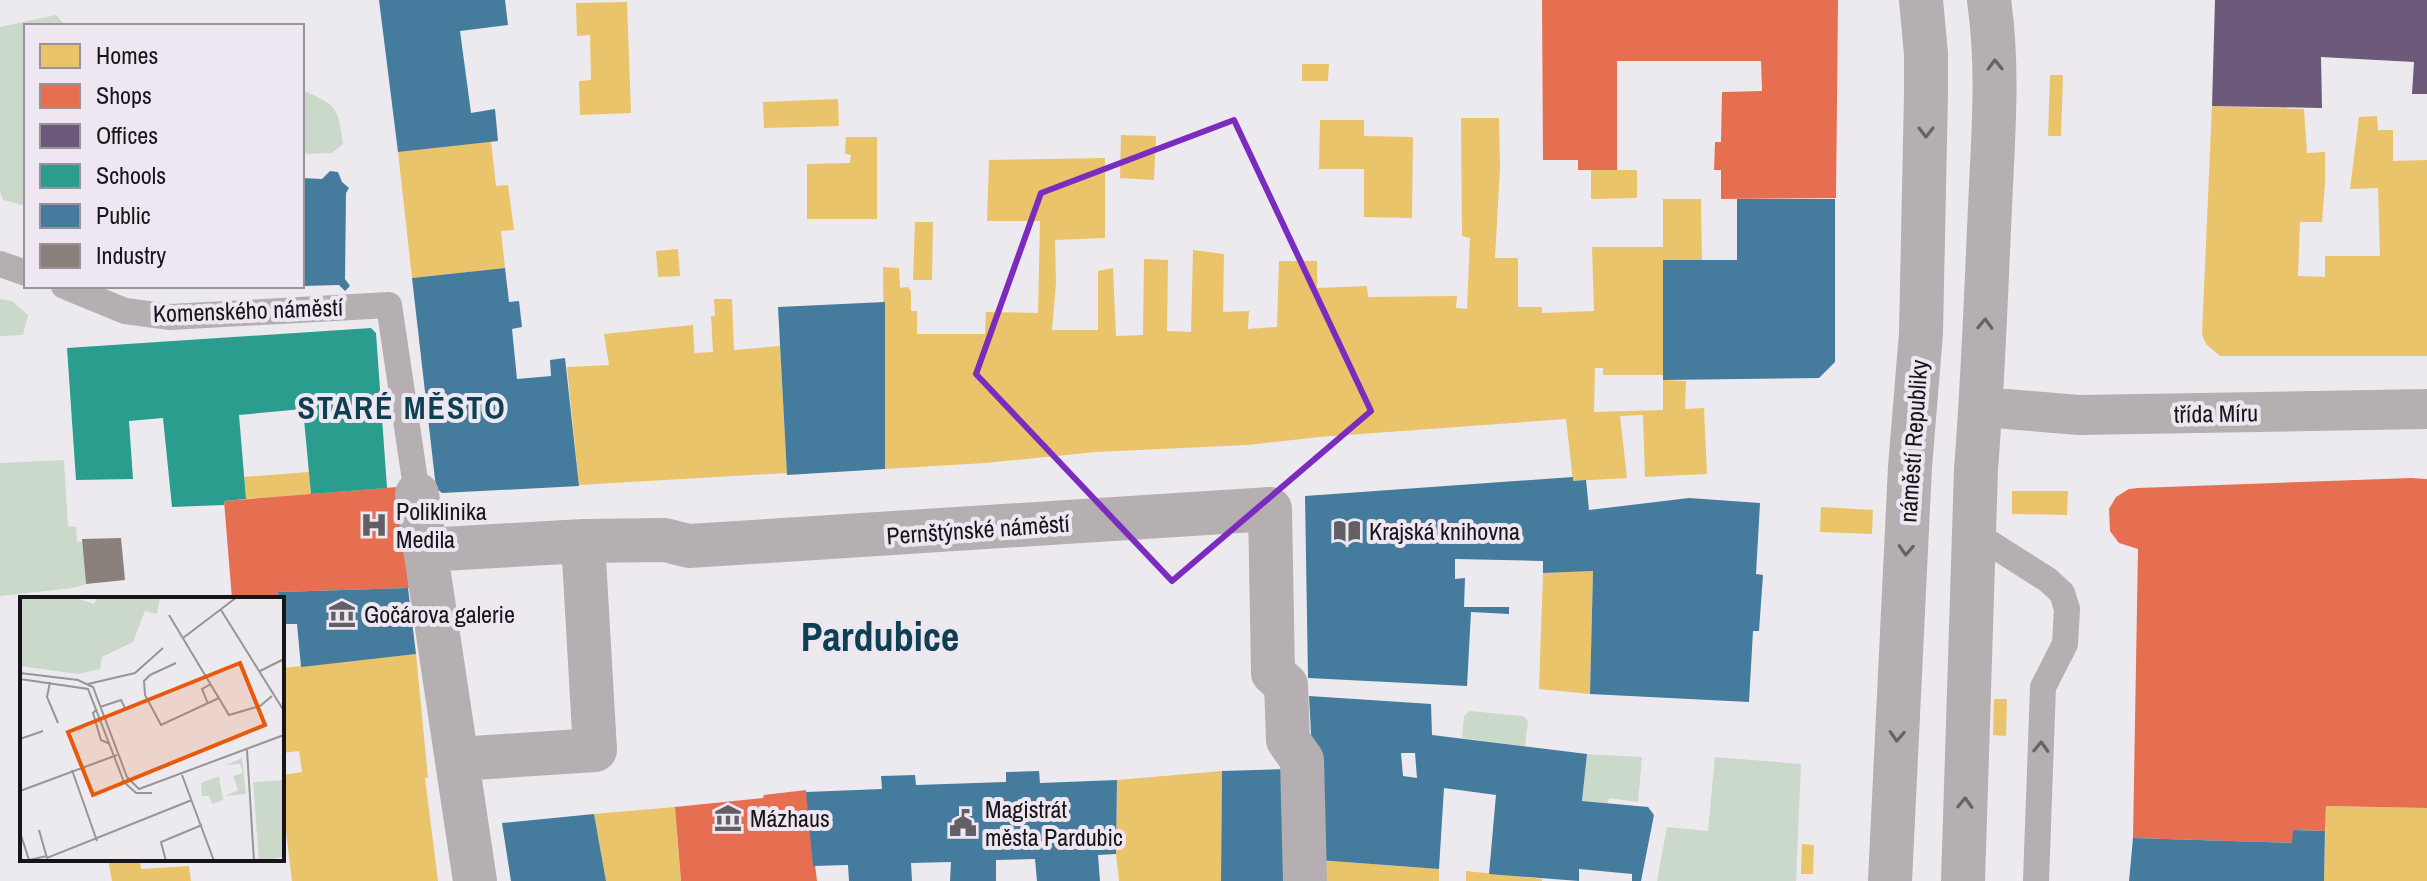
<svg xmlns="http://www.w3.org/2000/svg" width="2427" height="881" viewBox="0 0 2427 881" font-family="'Archivo Narrow',sans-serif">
<rect width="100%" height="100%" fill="#edeaef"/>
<path fill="#cbd9cb" d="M56 15 66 26H26V202L22 205 3 200 0 191V27Z
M302 90C337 106 338 105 343 144L332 153 302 154Z
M0 299 12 301 28 315 23 335 0 336Z
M64 460 68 526 76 527 77 541 82 542 86 584 73 588 0 596V463Z
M1470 711 1523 716 1528 721 1525 746 1462 738 1464 716Z
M1587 754 1642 757 1638 802 1609 798 1608 803 1582 801Z
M1715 757 1801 764 1796 881H1657L1667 827 1708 831Z"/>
<path fill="#e9c46a" d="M627 2 631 113 580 115 579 81 591 80 590 35 577 36 576 3Z
M1302 64H1329L1328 81H1302Z
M2050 75H2063L2061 136H2048Z
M838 99 839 126 764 128 763 102Z
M2212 106 2304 109 2307 153 2325 152V184L2322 222H2300L2298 276 2325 277V256H2380L2378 188 2350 189 2359 117 2377 116 2378 130H2393V161L2427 160V356H2220L2206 344 2202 334Z
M1461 118H1499L1500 168 1495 258H1518V307H1542V313L1594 311 1592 247H1663V199H1701L1702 260H1663V375H1603V368H1595L1594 412 1663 410V380L1686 381 1685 409 1704 408 1707 474 1645 477 1643 415 1620 416 1627 478 1573 481 1566 419 1319 437 1247 445 1096 452 985 463 885 469 883 267 899 268 900 288 908 287 911 291V311H917V334H985L986 312 1038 313 1040 221H987L989 160 1105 158V238L1055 240 1056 283 1052 330H1098V271L1113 268 1116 336 1143 335 1144 259 1168 260 1167 331 1191 332 1193 250 1224 254 1223 312 1249 311 1248 329 1277 327 1279 261H1317V288L1367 286 1368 297 1457 296 1456 308 1467 309 1470 238 1462 236Z
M1320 120H1364V136L1413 137 1412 218 1364 217V169H1319Z
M1121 135 1156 136 1154 180 1120 178Z
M846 137H877V219H807V164L850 163 851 155 845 154Z
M491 141 496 186 508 185 514 230 501 231 505 268 412 278 398 152Z
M1591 170H1637V198L1591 199Z
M915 222H933L932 280H913Z
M678 249 680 276 658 277 656 251Z
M714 299H732L734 350 780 346 787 473 579 485 567 367 609 365 604 334 693 325 695 364 694 353 713 352 711 316H715Z
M309 472 311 494 246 499 244 477Z
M2012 491H2068L2067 515 2012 514Z
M1821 507 1873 510 1872 534 1820 532Z
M1593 571 1590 694 1539 689 1543 573Z
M416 654 428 778H425L438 881H292L282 797V775L302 772 299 751 282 753V668Z
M1994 699H2007L2006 736 1993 735Z
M1222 771 1221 881H1119L1116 854 1117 780Z
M2326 806 2427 808V881H2324Z
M675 807 681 881H606L594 814Z
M1802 844 1814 845 1813 874H1801Z
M108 859H140L141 869 189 866 191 881H112Z
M1318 860 1439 869V881H1320Z
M1466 871 1542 879V881H1466Z"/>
<path fill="#e76f51" d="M1542 0H1838L1836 198 1721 199V170H1714L1715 142H1721L1722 92 1762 91 1761 61H1617V170H1578V160H1543Z
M2411 478 2427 479V808L2326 806 2325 831 2293 830V843L2133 838 2138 549 2119 543 2110 531 2109 509 2116 497 2129 489 2138 488Z
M397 487 409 588 278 592V597L232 599 224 501Z
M806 790 817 881H681L675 807 763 798 764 795Z"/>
<path fill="#6d597a" d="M2215 0H2427V94H2412L2414 62 2321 57 2322 108 2212 106Z"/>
<path fill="#2a9d8f" d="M371 328 376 333 387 488 311 494 303 409 239 415 246 499 224 501V505L172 507 163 418 129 421 133 479 76 480 67 348Z"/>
<path fill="#457b9d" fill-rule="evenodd" d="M379 0H505L508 25 460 31 471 113 495 109 498 141 398 152Z
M330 171 338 172 342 182 349 188 346 193 345 279 350 286 345 291 339 285 302 286V178L322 179Z
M1737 199H1835V362L1819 378 1663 380V260H1737Z
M505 268 509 302 519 301 522 327 512 329 517 379 551 376 550 360 565 358 579 486 442 493 436 488 412 278Z
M885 302V469L787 475 778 307Z
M1573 477V481L1586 480 1589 510 1689 498 1760 503 1756 574 1763 575 1759 631H1753L1749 702 1590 694 1593 571 1543 573V561L1455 559V579L1465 578 1464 607H1509V614L1471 612 1467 686 1308 678 1305 496Z
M408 588 416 654 301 667 297 624H282V599H279L278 592Z
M1309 696 1431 704 1432 735 1587 754 1582 801 1648 807 1654 815 1641 881H1632V874L1579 869V881L1489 874 1496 795 1444 788 1439 869 1318 860ZM1401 753H1415L1417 778 1403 776Z
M1291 769 1295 881H1221L1222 771Z
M1039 771 1040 783 1117 780 1116 854 1098 855 1100 881H1037L1035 859 996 860V881H950L951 862 911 863 912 881H849L848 865 813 866 806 792 882 789 881 776 915 775 916 785 1006 782V772Z
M594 814 606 881H511L502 823Z
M2293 830 2325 831 2324 881H2129L2133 838 2292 843Z"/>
<path fill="#8a817c" d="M121 538 125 580 86 584 82 539Z"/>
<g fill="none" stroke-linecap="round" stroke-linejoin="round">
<path stroke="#b6afb2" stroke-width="26" d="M0 264 26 273
M64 286 125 311 170 317 389 305 417 494
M1974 533 2048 580 2062 593 2067 609 2065 644 2043 687 2036 881"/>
<path stroke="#b6afb2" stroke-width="40" d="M2006 409 2079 415 2427 409"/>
<path stroke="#b6afb2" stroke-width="44" d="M417 494 475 881
M425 550 583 541 665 540 689 546 1270 509 1273 673 1286 685 1288 740 1302 760 1305 881
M458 759 595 750 583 541"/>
<path stroke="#b6afb2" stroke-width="44" d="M1890 881 1910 467 1921 333 1926 93V54L1921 0
M1963 881 1976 469C1983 382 1986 294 1990 207 1993 138 1999 69 1989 0"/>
</g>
<defs><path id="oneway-chevron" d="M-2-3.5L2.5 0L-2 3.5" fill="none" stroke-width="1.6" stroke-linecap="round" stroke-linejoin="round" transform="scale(2)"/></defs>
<g stroke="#666266">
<use href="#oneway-chevron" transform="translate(1995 65) rotate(-91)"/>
<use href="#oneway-chevron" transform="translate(1926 132) rotate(90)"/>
<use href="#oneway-chevron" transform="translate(1985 324) rotate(-88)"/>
<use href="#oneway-chevron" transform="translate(1906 550) rotate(93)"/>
<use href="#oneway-chevron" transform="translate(1897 736) rotate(93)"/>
<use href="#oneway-chevron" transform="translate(2041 747) rotate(-88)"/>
<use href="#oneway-chevron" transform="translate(1965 803) rotate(-88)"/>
</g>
<path fill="none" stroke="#7b2cbf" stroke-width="6" stroke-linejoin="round" d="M1234 120 1371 411 1172 581 976 374 1041 193Z"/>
<defs>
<g id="hospital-bare" transform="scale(2.16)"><path d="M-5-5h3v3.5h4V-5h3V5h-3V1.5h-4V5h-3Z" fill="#626064" stroke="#eee7f2" stroke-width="2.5" paint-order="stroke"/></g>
<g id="library-bare" transform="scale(2.16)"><path d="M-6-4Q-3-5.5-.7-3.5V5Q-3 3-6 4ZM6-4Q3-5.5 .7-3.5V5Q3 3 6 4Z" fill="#626064" stroke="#eee7f2" stroke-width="2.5" paint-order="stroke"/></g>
<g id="museum-bare" transform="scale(2.16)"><path d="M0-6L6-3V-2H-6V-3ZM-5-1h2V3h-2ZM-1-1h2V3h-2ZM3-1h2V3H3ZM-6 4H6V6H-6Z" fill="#626064" stroke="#eee7f2" stroke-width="2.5" paint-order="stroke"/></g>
<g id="civic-bare" transform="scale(2.16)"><path d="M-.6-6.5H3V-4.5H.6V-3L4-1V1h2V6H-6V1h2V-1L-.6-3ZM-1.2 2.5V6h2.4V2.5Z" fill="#626064" stroke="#eee7f2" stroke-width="2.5" paint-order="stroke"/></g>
</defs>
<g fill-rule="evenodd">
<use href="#hospital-bare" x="374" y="525"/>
<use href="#library-bare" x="1347" y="531"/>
<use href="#museum-bare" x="342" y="614"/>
<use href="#museum-bare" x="728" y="818"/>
<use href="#civic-bare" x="963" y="823"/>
</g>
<g text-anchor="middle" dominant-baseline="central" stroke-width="8" stroke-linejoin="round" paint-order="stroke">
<g font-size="24" fill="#171519" stroke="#eee7f2">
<text transform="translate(248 310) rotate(-2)">Komenského náměstí</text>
<text transform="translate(2216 413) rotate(-1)">třída Míru</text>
<text transform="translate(1913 441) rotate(-86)">náměstí Republiky</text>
<text transform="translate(978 529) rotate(-4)">Pernštýnské náměstí</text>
</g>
<g font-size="24" fill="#171519" stroke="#eee7f2" text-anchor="start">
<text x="396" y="511">Poliklinika<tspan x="396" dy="28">Medila</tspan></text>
<text x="1369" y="531">Krajská knihovna</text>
<text x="364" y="614">Gočárova galerie</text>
<text x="985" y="809">Magistrát<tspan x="985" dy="28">města Pardubic</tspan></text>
<text x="750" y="818">Mázhaus</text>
</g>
<g font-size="32" font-weight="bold" letter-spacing="2" fill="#0c4052" stroke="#eee7f2">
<text x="402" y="407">STARÉ MĚSTO</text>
</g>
<g font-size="40" font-weight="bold" fill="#0c4052" stroke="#eee7f2">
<text x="880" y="636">Pardubice</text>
</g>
</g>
<g transform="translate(20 597)">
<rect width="264" height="264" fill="#edeaef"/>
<path d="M0 0H53L74 7 78 0H140L137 17 125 14 113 45 82 60 80 72 58 77 0 69ZM222 161 226 197 205 199 218 193 213 179 223 176 220 167 206 168ZM199 179 203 203 192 207 189 199H182L181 186ZM264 183V260L239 264 233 185Z" fill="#cbd9cb"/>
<path fill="none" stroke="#979599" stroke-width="2" d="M201 13 264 114M149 18 209 118 240 109 252 99M163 41 217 0M240 74 264 62M0 76 58 83 73 90 107 180 119 192 264 138M130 78 124 84 125 98 141 128 199 101M130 78 156 66M0 82 68 92 104 185 116 196H132M30 85 27 100 38 126M68 87 115 76 143 51M188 107 182 92 191 87M80 110 101 103 105 111M77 112 73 116 81 143 90 147M0 142 23 134M227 153 234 264M52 173 77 244M162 178 194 264M0 194 97 158M19 233 27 261 172 203M0 235 9 263 27 259M146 264 141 245 182 228"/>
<path fill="#e8590c" fill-opacity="0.15" stroke="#e8590c" stroke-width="4" d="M220 66 245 128 73 198 48 135Z"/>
<rect width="264" height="264" fill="none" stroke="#171519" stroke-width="4"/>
</g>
<rect x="24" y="24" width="280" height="264" fill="#eee7f2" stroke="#98939b" stroke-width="2"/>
<rect x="40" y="44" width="40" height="24" fill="#e9c46a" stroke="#98939b" stroke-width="2"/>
<text x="96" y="64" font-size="24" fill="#171519">Homes</text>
<rect x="40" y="84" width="40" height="24" fill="#e76f51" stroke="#98939b" stroke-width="2"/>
<text x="96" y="104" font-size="24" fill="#171519">Shops</text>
<rect x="40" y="124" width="40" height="24" fill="#6d597a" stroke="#98939b" stroke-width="2"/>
<text x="96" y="144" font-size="24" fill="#171519">Offices</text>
<rect x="40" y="164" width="40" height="24" fill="#2a9d8f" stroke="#98939b" stroke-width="2"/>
<text x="96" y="184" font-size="24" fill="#171519">Schools</text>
<rect x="40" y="204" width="40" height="24" fill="#457b9d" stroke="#98939b" stroke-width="2"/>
<text x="96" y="224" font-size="24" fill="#171519">Public</text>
<rect x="40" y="244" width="40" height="24" fill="#8a817c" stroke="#98939b" stroke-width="2"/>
<text x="96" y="264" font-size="24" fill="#171519">Industry</text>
</svg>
